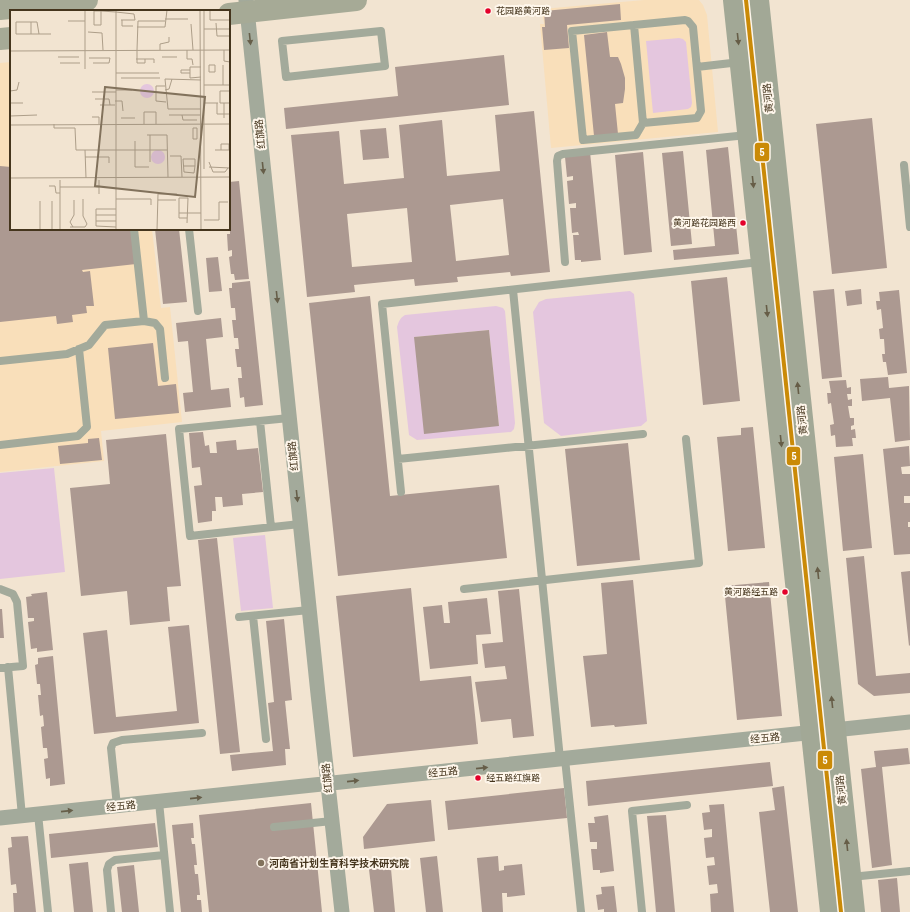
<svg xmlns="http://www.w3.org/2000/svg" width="910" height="912" viewBox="0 0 910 912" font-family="'Archivo Narrow','Noto Sans SC',sans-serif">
<rect width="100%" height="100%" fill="#f2e4d1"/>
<path fill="#f9dfba" d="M644 0H699L703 5 707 15 718 132 551 148 540 24H544L542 9Z
M11 62V229H152L161 308 170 307 182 422 101 431 104 461 0 472V63Z"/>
<path fill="#e4c6de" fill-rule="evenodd" d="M679 38 683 39 686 42 692 103 691 107 688 109 653 113 646 41Z
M630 291 634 294 647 421 641 426 561 436 544 423 533 312 539 302 546 299Z
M496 306 503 308 505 311 515 423 514 429 511 432 417 440 409 435 397 327C399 321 400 318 405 315ZM489 330 499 426 415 337Z
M54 468 65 572 0 579V473Z
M265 535 273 608 241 611 233 538Z"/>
<path fill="#ac9991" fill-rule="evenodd" d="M620 4 621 20 567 25 569 48 544 50 542 27H545L544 11Z
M607 32 610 57H618L621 64 625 78V89L623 103 615 104 618 134 594 136 584 35Z
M504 55 509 105 286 129 284 108 398 96 395 67Z
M534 111 550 272 511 276 510 272 457 277 458 282 415 286 414 279 354 285 355 292 307 297 291 135 339 131 344 184 404 178 399 125 442 120 447 176 500 171 495 115ZM503 199 509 255 456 261 450 205ZM407 208 412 262 352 267 347 214Z
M872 118 887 268 832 274 816 124Z
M386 128 389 158 363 160 360 130Z
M728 147 739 254 674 260 673 250 715 246 706 150Z
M683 151 692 244 671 246 662 153Z
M590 152 601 260 581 262V260H575L573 235H579L578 232 572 233 570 208H576V203L569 204 567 181 573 180V176L567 177 565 157Z
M643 152 652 252 624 255 615 155Z
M0 166 11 167V229H133L136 264 82 270 83 272 90 271 94 306H86L87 313 72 315 73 322 57 324 56 316 0 322Z
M239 181 249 279 235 280 234 274H231L229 257 232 256V250L228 251 227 234H230L229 182Z
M155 229H179L187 302 163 304Z
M218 257 222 291 209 292 206 258Z
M727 277 740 401 703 405 691 281Z
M250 281 263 405 245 407 244 397 240 398 238 378H242L241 367H237L235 349H239L238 338H234L232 320H236L235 308H231L229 288H232V283Z
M834 289 842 377 822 379 813 291Z
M861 289 862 304 847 306 845 291Z
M899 290 907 373 888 375 886 362H883L882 354H885L884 339H880L879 329 883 328 881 309 877 310 876 301H880L879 292Z
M370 296 390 496 499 485 507 558 338 576 309 303Z
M221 318 223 337 206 339 211 390 229 388 231 407 185 412 183 393 193 392 188 341 178 342 176 323Z
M489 330 499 426 424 434 414 337Z
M153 343 158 386 176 384 179 413 115 419 108 348Z
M888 377 889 388 909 386 910 440 895 442 890 398 862 401 860 379Z
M846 380 847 388 851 387V394H847L848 400 852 399V406H848L850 418H854V425L851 426V430L855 429 856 438H852L853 446 836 447 835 435 831 436 830 425 834 424 831 403 828 404 827 393H831L829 381Z
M753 427 765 548 728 551 717 437 741 435V428Z
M203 432 205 446 209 445 210 453H217L216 442 236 440 237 450 258 448 263 492 242 494 243 505 223 507 222 497H215L216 511H212V521L198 523 194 486 202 485 200 467 192 468 189 433Z
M166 434 181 586 167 587 170 621 130 625 127 591 81 596 70 488 110 484 106 440Z
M99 438 102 460 60 464 58 446 88 443V439Z
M628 443 640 560 577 566 565 449Z
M909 446 910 466 901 467 902 474H910V496H904V503H910V522H908V527H910V554L894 555 883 449Z
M863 454 872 548 843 551 834 457Z
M217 538 240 752 220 754 198 540Z
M864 556 876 676 910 673V693L874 696 858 684 846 558Z
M910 571V645L909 646 901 572Z
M633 580 647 724 615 727 614 725 591 727 583 656 607 654 601 583Z
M769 582 782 716 737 720 724 586Z
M411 588 420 681 471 676 478 744 353 757 336 596Z
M519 589 534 736 513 738 511 719 481 722 475 682 507 679 505 666 485 668 482 644 503 642 498 591Z
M47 592 53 650 37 652V648L31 649 28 622 34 621V618H28L26 597 32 596 31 594Z
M487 598 491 634 476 635 478 664 430 669 423 607 442 605 444 623H450L448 602Z
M0 609H2L4 638H0Z
M284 619 292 700 285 701 290 749H285L286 765 232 771 230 755 273 751 268 703 274 702 266 621Z
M189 625 199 723 94 734 83 633 107 630 116 717 177 711 168 627Z
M53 656 65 784 50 786V778L46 779 44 759 48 758 47 748H43L41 727 44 726 43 715 40 716 38 695H41L40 684H37L35 665 38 664V658Z
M908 748 910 764 882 767 892 865 872 868 861 769 876 767 874 751Z
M770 762 773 786 588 806 586 781Z
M784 786 798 912H770L759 812 775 810 772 788Z
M564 788 567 818 448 830 445 801Z
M431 800 435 841 364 849 363 837 387 804Z
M311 803 322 912H209L199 815Z
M724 804 734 912H711L710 894 718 893 717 884 709 885 707 866 715 865 714 857 706 858 704 838 712 837V829L704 830 702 813 710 812 709 805Z
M608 815 614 871 600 873V870H593L591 849H597V842H590L588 823H595L594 817Z
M666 815 675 912H656L647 816Z
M155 823 158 847 51 858 49 834Z
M193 823 194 838H191L192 844H195L197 865H194L195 874H198L200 895H197V900H201L202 912H181L172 825Z
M28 836 36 912H14L13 893H17L16 884 11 885 8 848 12 847 11 837Z
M437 856 443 912H426L420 858Z
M498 856 499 871 504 870V866L522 864 525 895 507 897V893H502L503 912H482L477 858Z
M390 858 395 912H374L368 861Z
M88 862 93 912H74L69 864Z
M134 865 139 912H122L117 867Z
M897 878 900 912H881L878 880Z
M614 886 617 912H604V909L598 910 596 895 602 894 601 887Z"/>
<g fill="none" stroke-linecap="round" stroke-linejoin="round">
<path stroke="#a3aa9b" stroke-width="8" d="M634 25 643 123 636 135 583 140 572 31Z
M634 25 685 20 688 21 693 27 701 111 697 118 643 123
M381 31 385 66 286 77 282 41Z
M697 67 740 62
M904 165 910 227
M189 229 198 311
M565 262 557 161 558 156 563 154 747 135
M513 290 560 759
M144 321 155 323 160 329 165 378
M0 361 67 354 89 345 105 325 144 321 134 229
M289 418 179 429 190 536 300 524
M260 421 271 527
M0 445 78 436 87 427 79 349
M398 459 643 434
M401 492 382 304 760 262
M0 589 13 594 17 602 23 666 0 668
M464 589 699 563 686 439
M253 616 266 739
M239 617 309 610
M8 667 22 816
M565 759 581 912
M159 802 170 912
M117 806 111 748 113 743 122 740 202 733
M38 814 48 912
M274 827 332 821
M851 877 910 871
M111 912 107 870 109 864 115 860 164 855
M642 912 632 811 687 805"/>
<path stroke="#a3aa9b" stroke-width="15" d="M246 0 318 694 342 912
M0 818 910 722"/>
<path stroke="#a2a896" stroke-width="22" d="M734 0 831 912
M758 0 854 912"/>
<path stroke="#a6aa96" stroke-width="22" d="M0 9 87 0
M229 14 356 0
M0 39 11 38"/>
<g stroke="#fef6eb" stroke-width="7">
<path id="metro-1" d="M746 0 841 912"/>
</g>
<use href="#metro-1" stroke="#ca8a07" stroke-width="4"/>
</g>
<defs><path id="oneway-solid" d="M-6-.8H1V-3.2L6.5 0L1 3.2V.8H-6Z"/></defs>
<g fill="#665e49">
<use href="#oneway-solid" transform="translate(250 39) rotate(84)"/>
<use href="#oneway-solid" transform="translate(263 168) rotate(84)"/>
<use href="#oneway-solid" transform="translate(277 297) rotate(84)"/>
<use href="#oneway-solid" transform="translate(297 496) rotate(84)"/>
<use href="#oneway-solid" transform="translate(482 768) rotate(-6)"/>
<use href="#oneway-solid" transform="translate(353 781) rotate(-6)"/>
<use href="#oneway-solid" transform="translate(196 798) rotate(-6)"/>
<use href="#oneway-solid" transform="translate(67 811) rotate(-6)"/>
</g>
<g fill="#665d47">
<use href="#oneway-solid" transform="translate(738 39) rotate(84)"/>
<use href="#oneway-solid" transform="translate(753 182) rotate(84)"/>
<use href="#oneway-solid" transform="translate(767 311) rotate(84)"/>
<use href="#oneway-solid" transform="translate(798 388) rotate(-96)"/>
<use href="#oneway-solid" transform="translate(781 441) rotate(84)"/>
<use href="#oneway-solid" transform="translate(818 573) rotate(-96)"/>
<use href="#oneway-solid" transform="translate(832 702) rotate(-96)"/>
<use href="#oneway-solid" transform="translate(847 845) rotate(-96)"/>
</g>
<g fill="#e4002b" stroke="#fef6eb" stroke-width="1.5">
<circle cx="488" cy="11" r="3.5"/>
<circle cx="743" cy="223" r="3.5"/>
<circle cx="785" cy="592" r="3.5"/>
<circle cx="478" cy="778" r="3.5"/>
</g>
<circle fill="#82725c" stroke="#fef6eb" stroke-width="1.5" cx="261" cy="863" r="4"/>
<g text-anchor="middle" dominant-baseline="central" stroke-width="4" stroke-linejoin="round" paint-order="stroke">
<g font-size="9" fill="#45351d" stroke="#fef6eb" text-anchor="start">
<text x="496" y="11">花园路黄河路</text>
<text x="736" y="223" text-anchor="end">黄河路花园路西</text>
<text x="778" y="592" text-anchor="end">黄河路经五路</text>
<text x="486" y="778">经五路红旗路</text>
</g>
<g font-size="10" fill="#45351d" stroke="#fef6eb">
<text transform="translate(768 98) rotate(-96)">黄河路</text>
<text transform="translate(260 134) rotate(-96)">红旗路</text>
<text transform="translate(802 420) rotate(-96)">黄河路</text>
<text transform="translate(293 456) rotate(-96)">红旗路</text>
<text transform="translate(765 738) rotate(-6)">经五路</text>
<text transform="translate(443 772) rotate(-6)">经五路</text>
<text transform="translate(327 778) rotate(-96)">红旗路</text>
<text transform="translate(841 790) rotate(-96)">黄河路</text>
<text transform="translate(121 806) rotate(-6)">经五路</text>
</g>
<g font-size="10" font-weight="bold" fill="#45351d" stroke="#fef6eb" text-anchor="start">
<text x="269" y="863">河南省计划生育科学技术研究院</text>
</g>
</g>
<g transform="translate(10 10)">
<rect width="220" height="220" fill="#f2e4d1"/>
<path d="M130 81a7 7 0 1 1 14 0a7 7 0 1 1-14 0ZM141 147a7 7 0 1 1 14 0a7 7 0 1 1-14 0Z" fill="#e4c6de"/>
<path fill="none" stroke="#ad9e89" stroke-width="1" d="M190 0 191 220M200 0V10H220M91 1V15H84V1H91L106 2M106 2 124 4 125 10H111M155 9H178M112 10V16H123M58 11H75M6 12H21V24H6ZM21 12H27L29 24M206 13 207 26H220M181 14 183 40M127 17H155L157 0M194 19H220M78 22 92 23 93 40M21 24H41M127 40 128 11H155M127 40V53H135V49M150 40V34L159 32V27M177 40V49H182L183 55M214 40V51L220 52M0 41 220 40M48 47H69M152 47H167M79 48H100L99 53H83M126 49H144V53M50 53H70M199 55H205V62H199ZM191 57H180V68L191 67M75 59V0M180 60H171V63H180M106 63H149M111 68H150M194 75H220M213 75V55M155 76H146V91L156 92M106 80H122M155 80 159 79 162 69M0 81 7 80 9 72M220 81H210V93H220M82 82H106M85 89H99L100 95M105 91H112L113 101M0 93H13M194 93H208M207 93V104H219M90 95H105M191 99H158L155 69 191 70M159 105H191M172 105 173 110H187M0 106 27 105M82 107H89V114M111 108H125M214 108V93M44 114V118H65L66 140H106M134 114V102H146V114M0 115 220 114M183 118H187V129H183ZM137 125H157L158 167M140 125V152M125 131V157H139M75 140 76 168M106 140H157M211 140V134H219V140M160 146H171L172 167M75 147H99V153M199 152 203 162H215L218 158M174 156H185V149H173L174 162 184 163 185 156M199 157 220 158V140H205M194 159V0M0 168 220 167M50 170V220M39 176H45L46 183H50M50 177H89M89 184V170M106 189H141V195M148 190H166M106 199H86V216L106 217M169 203H191M86 205H106M194 210H209V192H218M86 211H106M177 213 178 188H169V208H177M60 217H75L77 214 73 206V189M63 217 60 212 64 205V190M30 220V191M42 220V191M106 220V0M147 220 148 184H167"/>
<path fill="#82725c" fill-opacity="0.15" stroke="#82725c" stroke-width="2" d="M95 77 195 87 185 187 85 176Z"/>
<rect width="220" height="220" fill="none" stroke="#45351d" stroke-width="2"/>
</g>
<g stroke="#fef6eb" stroke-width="1.5">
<rect x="754" y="142" width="16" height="20" rx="4" fill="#ca8a07"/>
<rect x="786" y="446" width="15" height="20" rx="4" fill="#ca8a07"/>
<rect x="817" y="750" width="16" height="20" rx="4" fill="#ca8a07"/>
</g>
<g font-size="11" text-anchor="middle" font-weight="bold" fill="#fff">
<text x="762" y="156">5</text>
<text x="794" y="460">5</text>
<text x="825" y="764">5</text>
</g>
</svg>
